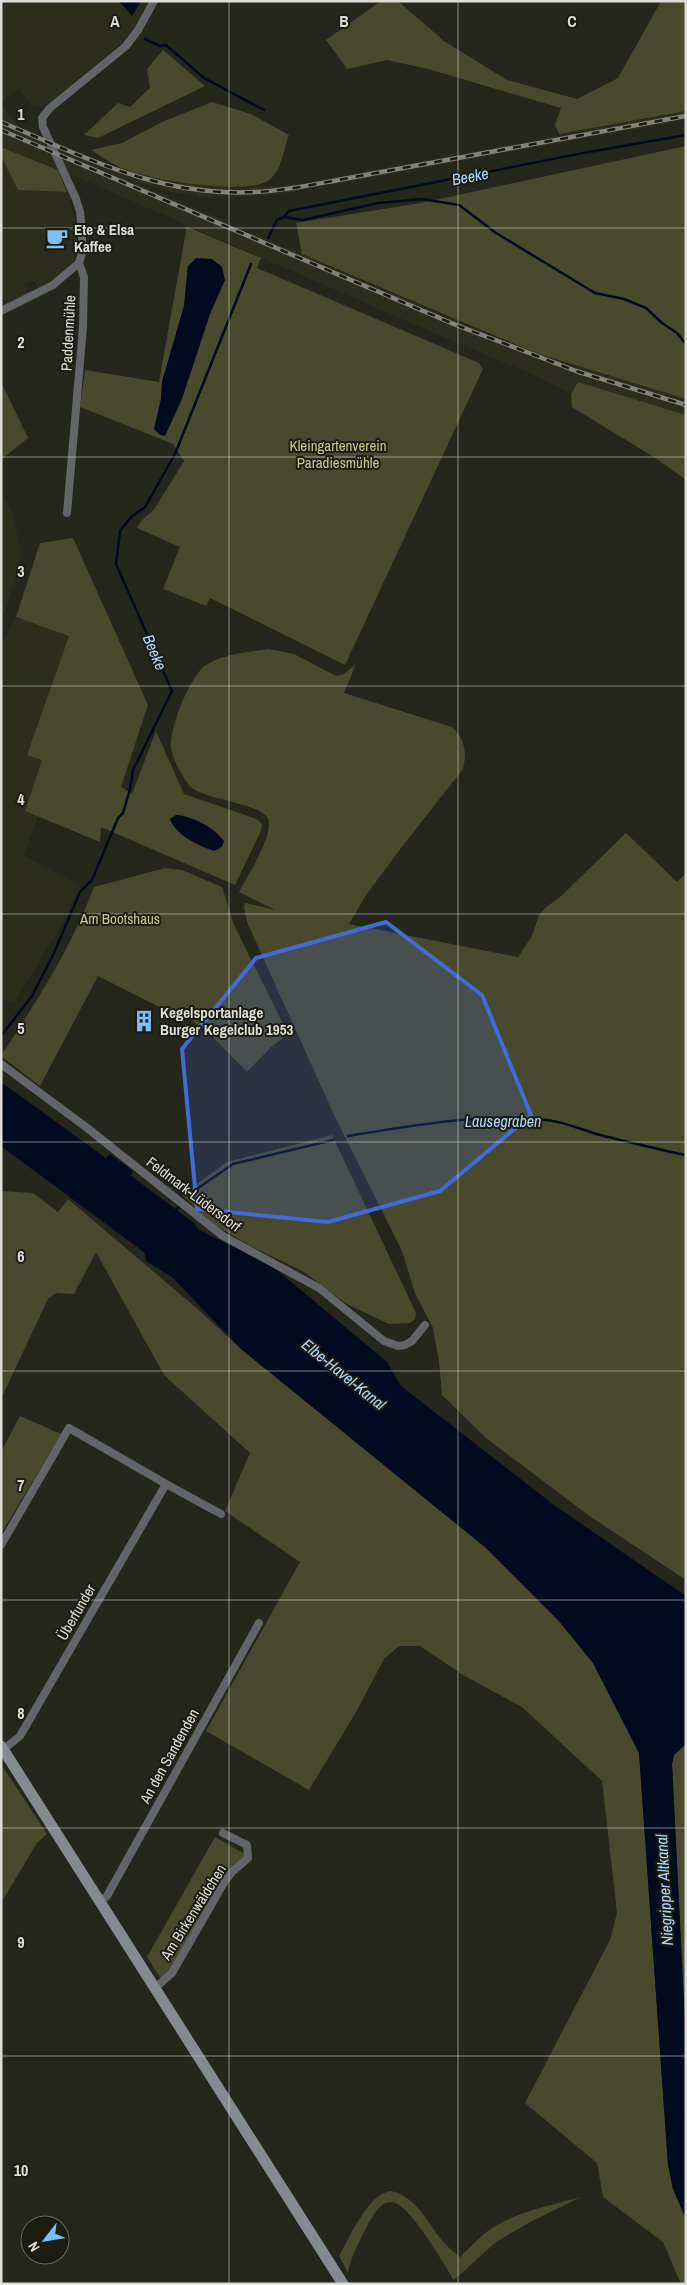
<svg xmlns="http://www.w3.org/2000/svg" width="687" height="2285" viewBox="0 0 687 2285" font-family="'Archivo Narrow',sans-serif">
<rect width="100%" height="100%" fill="#25261c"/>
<path fill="#2c2d1d" d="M1 1H149L133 29 121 44 50 102 37 108 32 107 19 89 1 102Z
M1 103 17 125 120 170 208 187 228 188 289 186 686 111V120L292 192 256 196 200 197 161 190 123 177 502 340 601 374 686 399V415L578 382 571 394 527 372 450 340 79 178 1 147Z
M1 156 18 190 67 192 76 220 77 234 76 258 63 273 39 288 32 280 24 283 26 294 7 303 1 297Z
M1 492 12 511 21 551 14 584 1 622Z
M16 617 69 636 28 755 42 760 25 811 38 816 24 856 80 885 66 917 14 1003 1 999V643Z"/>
<path fill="#494a2d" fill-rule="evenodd" d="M381 1H398L444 41 507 80 577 99 618 78 661 1H686V111L559 134 555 125 561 108 428 69 387 60 347 69 326 40Z
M163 50 205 86 98 138 84 135 118 103 130 107 150 88 147 69Z
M212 102 251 114 289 135C284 148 281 172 269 180 247 197 146 179 121 168 111 163 101 156 91 150L122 143 162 122Z
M686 146V399L536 353 302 254 296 223 421 203Z
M1 147 58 170 67 192 18 190 1 156Z
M185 226 261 258 257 268 479 363 483 369 345 665 210 598 206 606 163 589 180 547 137 528C142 516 149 517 155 508L184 461 173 444 80 407 85 370 159 382 186 231ZM188 266 225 280 154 429 161 399 162 382 184 306Z
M1 382 28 438 1 460Z
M578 382 686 415V480L657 459 572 407 571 394Z
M73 538 148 705 121 787 132 794 156 731 184 794 257 819 262 824 261 831 235 885 101 827 100 842 25 811 42 760 27 755 69 636 16 617 40 543Z
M269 649 294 654 336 676 344 674 356 664 344 693 452 727C465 739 467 752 463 769L401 848 366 895 349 924 518 957 532 936 539 915 545 908 560 897 626 833 677 882 686 873V1580L588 1515 486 1438 442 1395 439 1361 433 1328 415 1293 402 1251 335 1117 247 922 244 907 245 903 275 910 239 892C247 877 275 833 268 819 261 802 202 801 189 785 182 776 173 760 171 748 169 728 190 676 206 665 223 654 250 652 269 649Z
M165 868 182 870 222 887 234 925 288 1034 271 1047 247 1072 211 1035 185 1016 183 1019 98 976 40 1086 1 1056C38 999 70 950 94 887Z
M332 1135 416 1313 415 1319 410 1323 389 1324 345 1303 304 1272 249 1245 215 1225 182 1195 227 1162Z
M1 1191 33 1193 58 1212 68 1199 201 1312 241 1349 486 1548 558 1620 593 1663 639 1753 668 2164 673 2189 686 2219V2284H681L663 2242 603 2197 597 2163 525 2103 610 1940 617 1913 602 1781 522 1707 463 1675 420 1646H399L384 1659 356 1712 309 1790 206 1731 300 1562 225 1511 250 1453 164 1375 96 1252 74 1294 56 1293 48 1299 1 1399Z
M20 1416 61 1434 1 1534V1452Z
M686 1744V2042L672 1764 674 1755Z
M1 1764 47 1834 37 1843 1 1903Z
M215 1837 245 1854 244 1858 172 1968 161 1979 147 1957Z
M391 2191C415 2196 426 2220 440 2238 445 2245 453 2251 460 2257 472 2245 484 2232 499 2224 524 2210 553 2205 581 2197L530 2222 496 2242 454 2280C444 2264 410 2205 393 2202 380 2201 374 2215 368 2224 360 2241 351 2255 348 2273L339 2256C349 2239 369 2192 391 2191Z"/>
<path fill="#000b20" d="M119 1H141L132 16Z
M196 258 212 259 222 267 225 280 210 314 182 399 165 436 160 435 154 429 161 399 162 382 184 306 188 266Z
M176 815C192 816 214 827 224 841L222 847 214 851C199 846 175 835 170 819Z
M1 1082 106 1158 110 1154 133 1171 130 1175 194 1223 199 1230 271 1265 387 1362 401 1386 554 1505 686 1596V1744L674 1755 672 1764 686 2042V2219L673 2189 668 2165 639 1753 593 1663 558 1620 486 1548 241 1349 172 1277 146 1261 145 1253 1 1146Z"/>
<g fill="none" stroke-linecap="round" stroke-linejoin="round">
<path stroke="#000b20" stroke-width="2.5" d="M145 39 160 46 166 45 204 78 264 110
M284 217 303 220 378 203 422 199 459 205 496 233 595 293 624 299 646 308 662 323 677 333 686 344
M268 238 277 220 284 217 289 211 583 153 686 135
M1 1036 32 996 54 953 80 892 92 880 118 818 123 813 130 789 133 770 172 691 116 564 120 531 131 517 145 507 175 454 251 264
M348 1136C410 1126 474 1114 538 1119 560 1120 579 1129 600 1135 629 1142 657 1149 686 1155
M188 1195 233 1164 333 1140
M174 1213 179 1206"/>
<path stroke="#626569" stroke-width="8" d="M1 311 53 285 79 263
M67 513 83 327 84 277 79 263 82 253V230L80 212 76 199 43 127 42 118 50 108 126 46 138 30 154 1
M1 1064 86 1127 223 1236 319 1288 384 1341 398 1346 405 1345 412 1341 425 1325
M166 1484 221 1514
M1 1545 69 1428 166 1484 20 1736 4 1749
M100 1901 107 1896 259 1623
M155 1988 172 1973 225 1881 232 1872 248 1858 247 1845 223 1833"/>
<path stroke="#848a90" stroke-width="11" d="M1 1746 343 2284"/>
<g stroke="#82837b" stroke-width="4.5">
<path id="rail" d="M1 122C87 158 160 197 255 192 283 191 311 185 338 180L686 116
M1 130 456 325 576 371 686 405"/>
</g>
<use href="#rail" stroke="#1c1c13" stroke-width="2.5" stroke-dasharray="8" stroke-linecap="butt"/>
</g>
<path fill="#436bd8" fill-opacity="0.2" stroke="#436bd8" stroke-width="4" stroke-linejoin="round" d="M386 922 482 995 531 1115 440 1191 328 1222 197 1209 182 1049 256 958Z"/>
<path fill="none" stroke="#ddded7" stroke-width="1" stroke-opacity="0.55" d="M229 1V2284M458 1V2284M1 228H686M1 457H686M1 686H686M1 914H686M1 1142H686M1 1371H686M1 1600H686M1 1828H686M1 2056H686"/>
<defs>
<g id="cafe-bare" transform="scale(1.725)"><path d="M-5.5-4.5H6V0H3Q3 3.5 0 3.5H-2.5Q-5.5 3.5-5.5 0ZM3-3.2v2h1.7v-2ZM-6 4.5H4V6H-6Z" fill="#7dbef9" stroke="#1c1c13" stroke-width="2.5" paint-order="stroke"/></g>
<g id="building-bare" transform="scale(1.725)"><path d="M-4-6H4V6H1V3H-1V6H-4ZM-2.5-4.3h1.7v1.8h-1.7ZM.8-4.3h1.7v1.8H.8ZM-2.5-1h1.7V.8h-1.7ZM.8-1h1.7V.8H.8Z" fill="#7dbef9" stroke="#1c1c13" stroke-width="2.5" paint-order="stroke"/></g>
</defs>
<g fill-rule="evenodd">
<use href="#cafe-bare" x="57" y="238"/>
<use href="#building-bare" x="144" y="1021"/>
</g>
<g text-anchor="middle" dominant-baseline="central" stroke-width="4" stroke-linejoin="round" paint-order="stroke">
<g font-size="15" font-weight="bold" fill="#ddded7" stroke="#1c1c13" text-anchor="start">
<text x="74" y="229">Ete &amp; Elsa<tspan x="74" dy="17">Kaffee</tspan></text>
<text x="160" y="1012">Kegelsportanlage<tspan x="160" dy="17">Burger Kegelclub 1953</tspan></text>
</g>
<g font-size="15" fill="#ddded7" stroke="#1c1c13">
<text transform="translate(68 333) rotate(-87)">Paddenmühle</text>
<text transform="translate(194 1194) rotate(37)">Feldmark-Lüdersdorf</text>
<text transform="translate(76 1612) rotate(-60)">Überfunder</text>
<text transform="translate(169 1756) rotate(-61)">An den Sandenden</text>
<text transform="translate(193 1912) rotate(-58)">Am Birkenwäldchen</text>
</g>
<g font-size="15" fill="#c7cb8a" stroke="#1c1c13">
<text x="338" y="445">Kleingartenverein<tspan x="338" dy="17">Paradiesmühle</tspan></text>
<text x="120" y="918">Am Bootshaus</text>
</g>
<g font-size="16" font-style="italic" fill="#afd7fe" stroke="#1c1c13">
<text transform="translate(470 176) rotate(-11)">Beeke</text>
<text transform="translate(155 652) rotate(67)">Beeke</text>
<text x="503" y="1121">Lausegraben</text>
<text transform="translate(344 1374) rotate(39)">Elbe-Havel-Kanal</text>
<text transform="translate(664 1890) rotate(-93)">Niegripper Altkanal</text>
</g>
</g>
<g font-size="16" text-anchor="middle" font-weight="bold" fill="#ddded7" stroke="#1c1c13" stroke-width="4" stroke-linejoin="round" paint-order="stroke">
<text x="115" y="27">A</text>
<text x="344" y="27">B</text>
<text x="572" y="27">C</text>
<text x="21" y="120">1</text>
<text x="21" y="348">2</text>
<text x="21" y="577">3</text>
<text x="21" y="805">4</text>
<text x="21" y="1034">5</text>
<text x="21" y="1262">6</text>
<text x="21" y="1491">7</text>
<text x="21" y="1719">8</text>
<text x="21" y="1948">9</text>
<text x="21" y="2176">10</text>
</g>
<rect width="687" height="2285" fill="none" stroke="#ddded7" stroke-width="5"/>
<g transform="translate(45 2240) rotate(239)"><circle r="24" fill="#1c1c13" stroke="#696a61"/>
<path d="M0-4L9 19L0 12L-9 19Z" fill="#7dbef9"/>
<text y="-8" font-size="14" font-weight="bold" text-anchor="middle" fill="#ddded7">N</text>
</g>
</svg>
